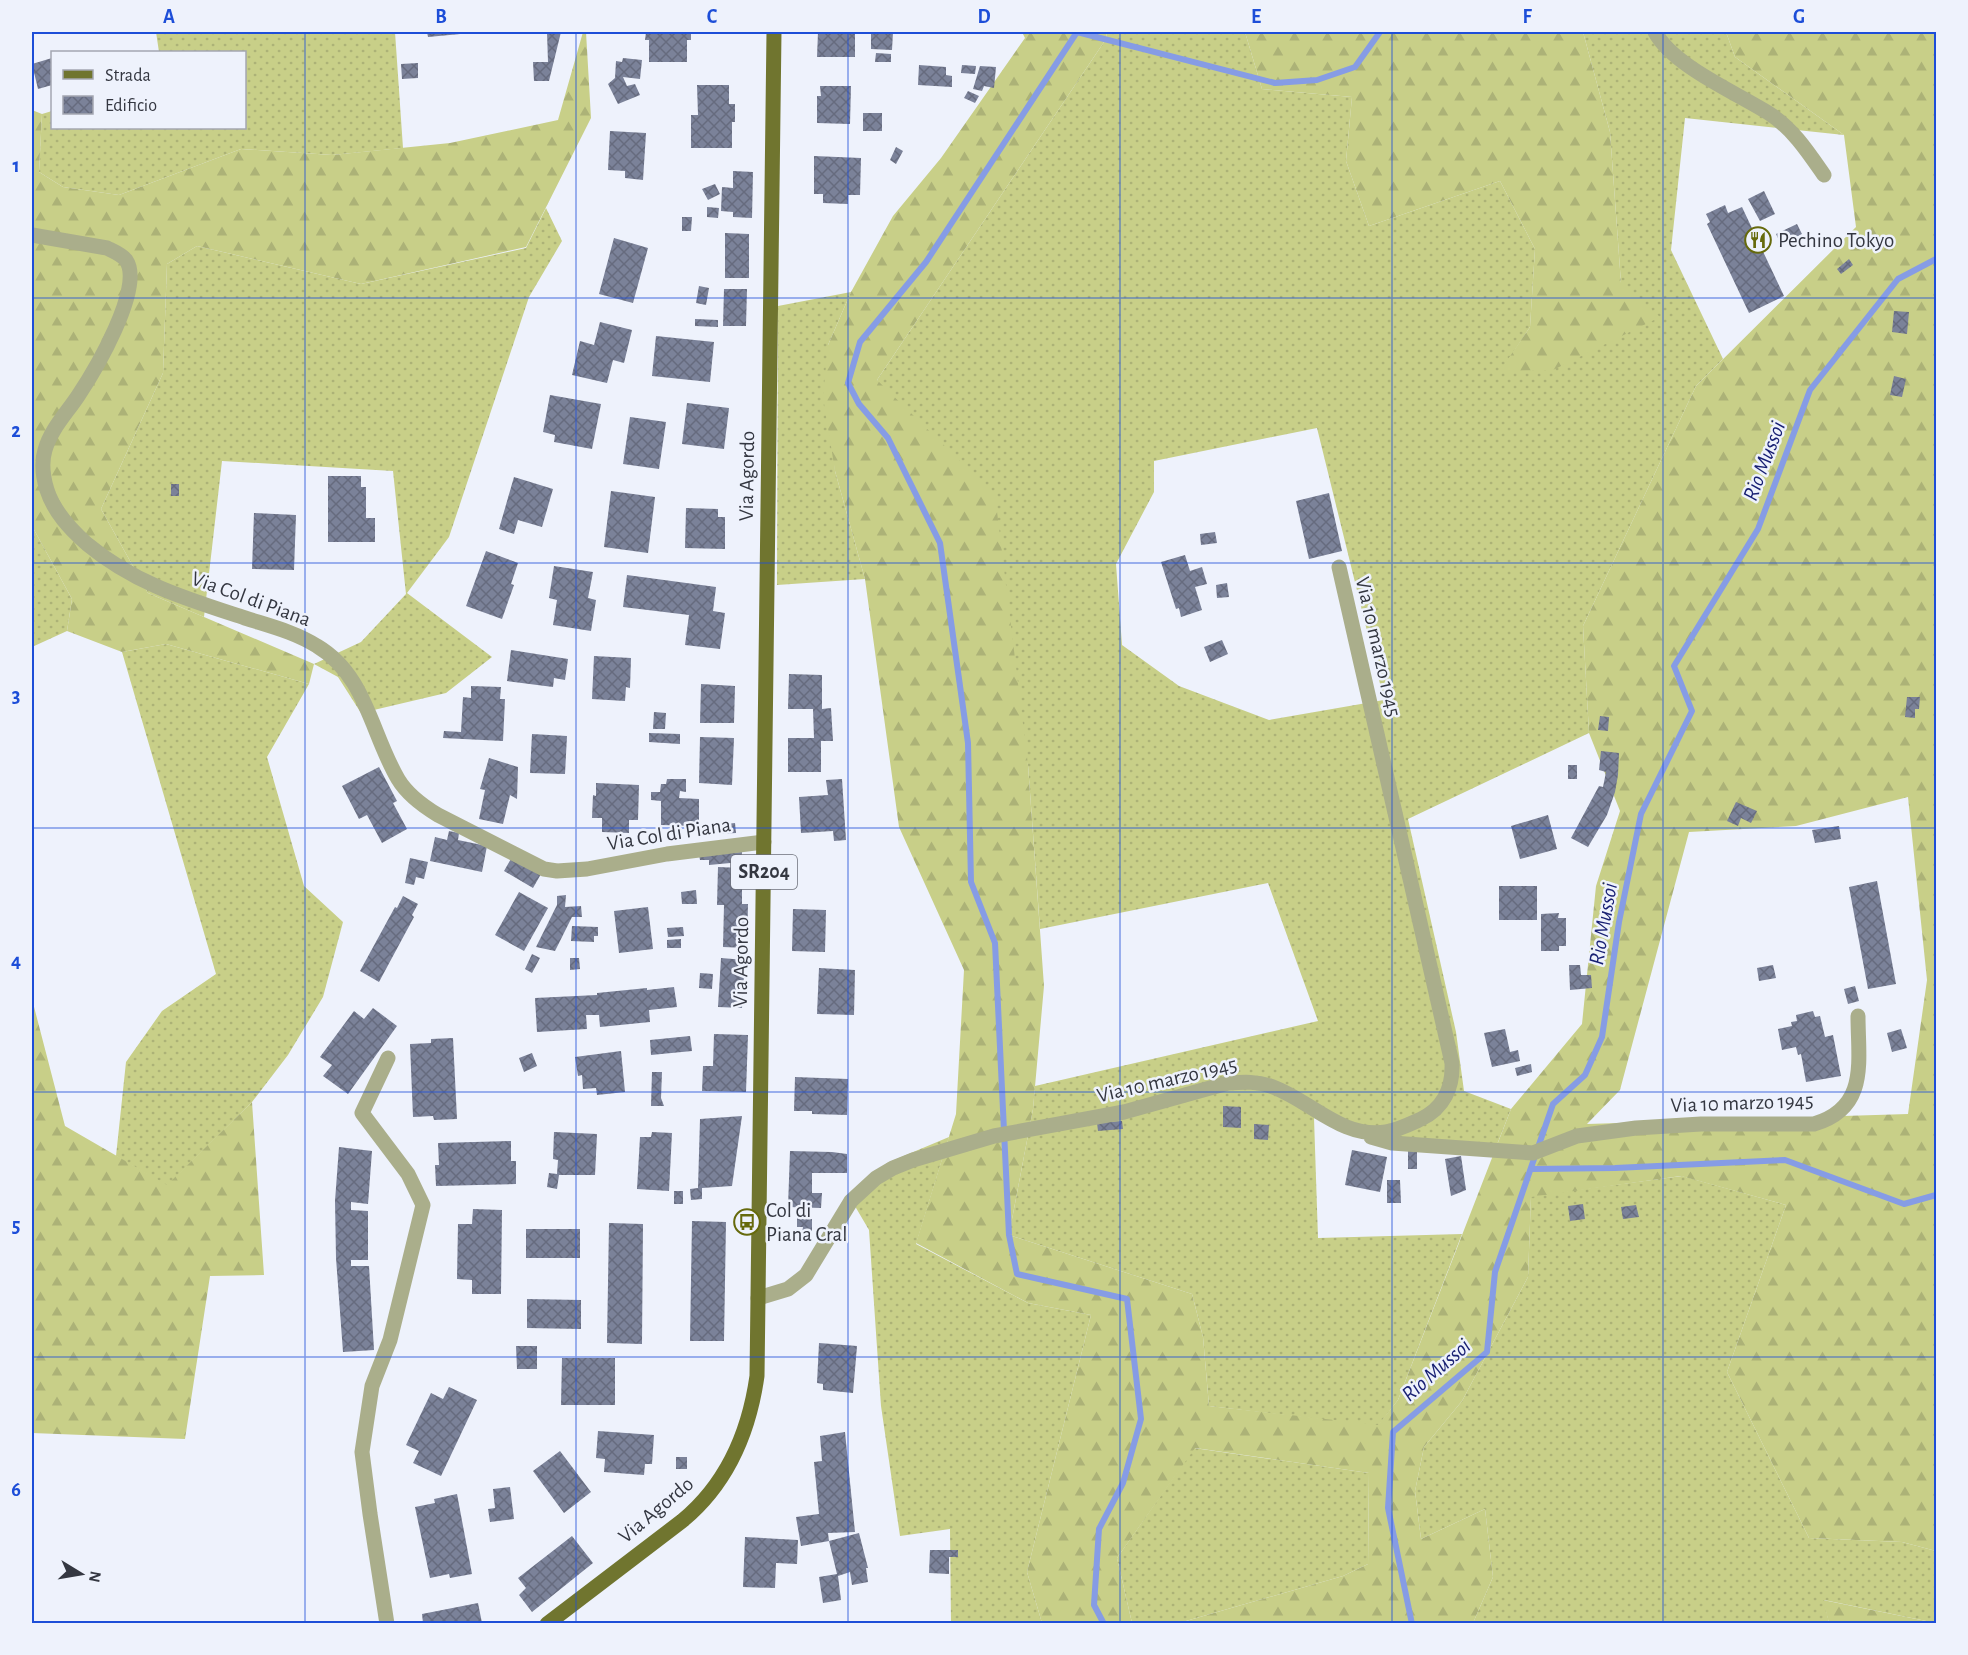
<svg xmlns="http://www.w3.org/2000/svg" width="1968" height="1655" viewBox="0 0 1968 1655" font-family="'Alegreya Sans',sans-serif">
<defs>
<pattern id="grass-dots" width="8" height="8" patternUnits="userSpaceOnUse" patternTransform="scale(1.5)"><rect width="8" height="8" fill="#c8cf88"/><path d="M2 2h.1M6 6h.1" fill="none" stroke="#acb277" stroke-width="1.8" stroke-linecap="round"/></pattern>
<pattern id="forest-firs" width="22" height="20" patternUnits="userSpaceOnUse" patternTransform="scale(1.5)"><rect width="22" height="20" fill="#c8cf88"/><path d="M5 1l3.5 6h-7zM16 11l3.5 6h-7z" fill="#acb277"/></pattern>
<pattern id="building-cross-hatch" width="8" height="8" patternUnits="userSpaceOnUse" patternTransform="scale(1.5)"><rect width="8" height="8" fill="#7b8299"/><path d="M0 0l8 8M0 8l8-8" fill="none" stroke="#666b7e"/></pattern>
</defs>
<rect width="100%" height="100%" fill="#eef2fc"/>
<path fill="url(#grass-dots)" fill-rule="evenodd" d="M156 32H395L403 148 332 155 241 149 119 195 63 187 39 172 42 114 52 111V128H244V52H159Z
M1107 32H1245L1262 89 1352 97 1346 161 1369 226 1500 181 1535 249 1530 327 1501 371 1621 283 1610 132 1583 32H1726L1735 57 1844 135 1685 118 1671 250 1723 359 1696 386 1583 626 1589 733 1408 819 1456 1032 1464 1091 1511 1109 1493 1155 1382 1146 1314 1118 1318 1238 1462 1234 1398 1400 1378 1426 1209 1406 1203 1337 1192 1294 1009 1235 1033 1109 1035 1086 1318 1021 1268 883 1040 929 1028 765 877 380 1106 39ZM1317 428 1384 700 1269 720 1179 686 1122 645 1116 564 1154 492V461Z
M546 208 562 241 529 297 449 537 407 593 492 657 446 693 361 713 338 677 314 664 361 642 406 594 393 471 222 461 204 617 148 593 101 509 163 373 167 264 197 246 361 284 526 248Z
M851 292 828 345 835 471 865 579 777 585 778 306Z
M32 526 72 599 67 631 32 647Z
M166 644 309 684 267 757 304 886 343 922 323 997 288 1055 252 1102 167 1186 116 1156 126 1062 162 1011 216 974 122 652Z
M949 1137 916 1244 1028 1303 1091 1315 1027 1572 1042 1623H951L950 1529 900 1536 881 1406 869 1230 849 1196 887 1163Z
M1682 1176 1786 1205 1727 1372 1809 1538 1902 1542 1936 1551V1623L1824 1600 1829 1623H1473L1493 1577 1485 1509 1421 1539 1415 1491 1424 1447 1462 1401 1528 1277 1531 1196Z
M1194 1448 1369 1473 1368 1564 1343 1576 1179 1623H1132L1117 1558Z"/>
<path fill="url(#forest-firs)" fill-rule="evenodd" d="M583 32H586L591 118 526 247 361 284 197 246 167 264 163 373 101 509 148 593 314 664 309 684 166 644 122 652 67 631 72 599 32 526V110L42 114 39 172 63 187 119 195 241 149 332 155 450 143 558 120Z
M1022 32H1107L1106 39 877 380 995 495 1028 765 1044 986 1033 1109 1009 1235 1192 1294 1203 1337 1209 1406 1378 1425 1398 1400 1511 1109 1582 1024 1596 886 1620 811 1589 733 1583 626 1696 386 1856 227 1844 135 1735 57 1726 32H1936V1551L1902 1542 1809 1538 1727 1372 1786 1205 1681 1176 1531 1197 1528 1277 1462 1401 1424 1447 1415 1491 1421 1539 1485 1509 1493 1577 1473 1623H1179L1343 1576 1368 1564 1369 1473 1195 1448 1117 1558 1132 1623H1042L1027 1572 1091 1315 1028 1303 916 1243 956 1114 964 970 899 827 865 579 835 471 823 397 828 345 851 292 893 216 941 158 1025 38ZM1908 797 1927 980 1908 1114 1587 1124 1620 1090 1689 832 1796 826Z
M1245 32H1583L1610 132 1621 283 1660 317 1553 370 1500 371 1530 327 1535 249 1500 181 1369 226 1346 161 1352 97 1262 89Z
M32 999 65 1126 167 1185 252 1102 264 1275 210 1276 185 1439 32 1433Z
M1823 1600 1936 1623H1829Z"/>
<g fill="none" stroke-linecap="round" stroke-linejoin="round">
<path stroke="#869ce5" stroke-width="6" d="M1077 32 926 262 860 342 848 383 859 404 888 438 940 543 968 743 971 882 995 943 1009 1235 1017 1274 1127 1299 1141 1419 1123 1483 1099 1529 1094 1605 1104 1624
M1077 32 1275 83 1317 80 1355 67 1380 32
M1531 1169 1615 1168 1785 1160 1904 1204 1936 1195
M1412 1624 1388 1508 1393 1432 1487 1352 1495 1272 1553 1104 1585 1075 1602 1037 1619 922 1641 814 1692 711 1674 666 1758 529 1810 390 1898 279 1936 259"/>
</g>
<path fill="url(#building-cross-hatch)" d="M427 32H471V33L428 37Z
M547 32H561L549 81H534L533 62H548Z
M646 32H691V40H687V62H649V40H645Z
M818 32H855V57H817Z
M871 32H893L892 50 871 49Z
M876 53 891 54V62H875Z
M52 58V85L38 89 32 64Z
M623 58 642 60 640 79 623 77 627 86 635 84 640 95 618 104 608 84 615 78 616 61 622 62Z
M418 63V78L402 79 401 64Z
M919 65 946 67V75L952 76V87L918 85Z
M962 65 976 66 975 74 961 73Z
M980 66 996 67 994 88 984 86 982 91 973 89Z
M697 85H729V104H735V122H732V148H691V115H698Z
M820 86H851L850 124 817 123V96H821Z
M968 91 979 96 975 103 964 98Z
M863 113H882V131H863Z
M610 131 646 133 643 180 625 178V171L608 170Z
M896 147 903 151 896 164 890 160Z
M814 156 861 158 860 195H848V204L823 203V194H814Z
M733 171 753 172 752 218 733 217V212L721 211 722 187 733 188Z
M715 184 720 194 708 200 702 189Z
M1764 191 1775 214 1760 221 1748 199Z
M1725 205 1728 213 1742 207 1784 296 1749 313 1707 224 1710 222 1706 214Z
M707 207 719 208 718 218 707 217Z
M682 217H692L691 231H682Z
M1797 224 1802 234 1781 245 1776 234Z
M725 233 749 234V278H725Z
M614 238 648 248 633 303 599 294Z
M1849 259 1853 265 1841 274 1837 269Z
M699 286 709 288 706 305 696 303Z
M724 289H747L746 326H723Z
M1894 311 1909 312 1907 334 1892 332Z
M695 319 718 320V327L695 326Z
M600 322 632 330 624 363 613 360 607 383 572 375 580 341 594 345Z
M656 336 714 342 710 382 652 376Z
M1894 376 1906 379 1902 397 1890 395Z
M550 395 601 404 592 449 554 442 555 435 543 432Z
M687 403 729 408 724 449 682 444Z
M630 417 666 422 659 469 623 464Z
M328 476H361V487H366V518H375V542H328Z
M514 477 553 489 542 527 518 520 514 534 499 529Z
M171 484H179V496H171Z
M611 491 655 497 648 553 604 547Z
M1329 493 1342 551 1309 559 1296 501Z
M686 508 718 509V517H725V549L685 548Z
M254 513 296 515 294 570 252 569Z
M1215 532 1217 543 1201 545 1200 534Z
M486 551 518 563 511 584 514 585 502 619 466 606Z
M1185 555 1190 571 1202 567 1207 584 1195 587 1202 610 1181 617 1179 608 1176 609 1161 562Z
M554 566 593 572 588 598 596 600 591 631 553 625 557 600 549 598Z
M627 575 716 587 713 611 725 613 720 649 685 645 689 615 623 607Z
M1227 583 1229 597 1217 598 1216 585Z
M1222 640 1228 654 1210 662 1204 647Z
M511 650 568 659 565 680 554 678 553 687 507 681Z
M594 656 631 658 630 688 626 687 625 701 592 699Z
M789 674 822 675V709L831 708 833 741H821V772H788V738H814L813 709H788Z
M701 684 735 686 734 723H700Z
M471 686 501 687 500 699H505L503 741 443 738 444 731 461 732 463 697 471 698Z
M1907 697H1920L1919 709H1915V718L1905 717Z
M654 712 666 713 665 729H653Z
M1600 716 1609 717 1608 731 1598 730Z
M649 733 680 734V744L649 742Z
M532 734 567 736 565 774 530 773Z
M700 737 734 738 732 785 699 783Z
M1601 751 1619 753 1618 775 1615 792 1607 815 1588 847 1571 838 1599 786 1603 787 1606 772 1599 770Z
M489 758 518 767 517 799 510 795 503 824 479 819 485 790 480 789Z
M1568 765H1577V779H1568Z
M379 767 397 801 393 803 407 829 382 843 367 815 359 819 342 786Z
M667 779H686V792L680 791 679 798 699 799V826L661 825V801L651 800V792H660L661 784H666Z
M842 779 846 840 834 841 833 831 801 833 799 797 828 795 826 780Z
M596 783 639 785 638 820H629V833L602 832V818H592L593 795 596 796Z
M1736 802 1757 811 1751 823 1741 818 1738 826 1727 821Z
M1548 815 1557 849 1520 859 1511 826Z
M735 823 736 833 717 834 716 825Z
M1839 826 1841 839 1815 843 1812 830Z
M449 831 459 833 458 840 487 846 482 872 430 861 435 837 447 840Z
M742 852 741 862 709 865V860H700L699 855Z
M512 857 541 874 533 888 504 871Z
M410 858 428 862 424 879 416 877 414 885 405 883Z
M718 867 742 868V904H748L747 948 723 947 724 905H717Z
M1877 881 1896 984 1868 989 1849 887Z
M1499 886H1537V920H1499Z
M696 890 697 904H682L681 892Z
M519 892 548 908 524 951 495 935Z
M566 895 565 907 581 906 582 917H572L555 951 536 947 557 905V896Z
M403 896 418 904 412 915 414 917 379 982 360 971 395 907 397 908Z
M648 907 653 949 619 953 614 911Z
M793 909 826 910 825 952 792 951Z
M1559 913 1558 918H1566V946H1559V951H1541V914Z
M572 926 598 927V936H594V942L571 941Z
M683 927 684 936 668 937 667 928Z
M681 939V948H667V940Z
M532 954 540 958 532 973 525 969Z
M570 958H579L580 969 570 970Z
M721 958 745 960 742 1008 718 1007Z
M1569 965H1580L1581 975H1591L1592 988 1570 990Z
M1773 965 1776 978 1759 981 1757 968Z
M819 968 855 970 854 1015 817 1014Z
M700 973 713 974 712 989 699 988Z
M1855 986 1859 1001 1848 1004 1844 989Z
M674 987 677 1007 649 1010 650 1022 600 1027 599 1015H586L587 1029 537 1032 535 998 597 995V993L647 988V990Z
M373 1008 397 1026 348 1094 323 1076 332 1065 320 1057 354 1011 364 1019Z
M1813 1011 1815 1017 1820 1016 1825 1037 1833 1035 1841 1076 1806 1082 1801 1054 1798 1055 1796 1047 1782 1050 1778 1029 1792 1026 1791 1022 1797 1021 1796 1015Z
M1505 1029 1510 1052 1518 1050 1520 1061 1492 1067 1484 1033Z
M1901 1029 1907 1048 1892 1052 1887 1033Z
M714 1034 748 1035 746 1092 702 1091 703 1066H713Z
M690 1036 692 1051 651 1055 650 1040Z
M453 1038 457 1119 434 1120 433 1116 413 1117 410 1044 431 1043V1039Z
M621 1051 625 1092 597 1095 596 1088 583 1089 582 1075 578 1076 575 1057Z
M532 1053 537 1066 524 1072 519 1058Z
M1531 1064 1532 1072 1517 1076 1515 1068Z
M652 1072H662L661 1098 664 1106H651Z
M795 1077 848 1079 847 1115 812 1114V1111H794Z
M1223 1106 1241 1107V1128L1223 1127Z
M742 1116 732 1186 702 1188V1199L691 1200 690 1189 698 1188 700 1119Z
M1122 1121 1123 1129 1098 1131 1097 1123Z
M1254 1124 1269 1125 1268 1140 1254 1139Z
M554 1132 597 1134 595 1175H559L557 1189 547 1187 549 1173 557 1174 558 1160 553 1159Z
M652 1132 672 1133 669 1191 637 1189 640 1137H651Z
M511 1141V1161H516V1184L436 1186 435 1165H439L438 1143Z
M339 1147 372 1151 368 1204 351 1202V1210L368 1211V1260H351V1266H369L374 1350 343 1352 336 1258 335 1201Z
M1352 1150 1387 1157 1380 1192 1345 1185Z
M1408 1150 1417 1151V1169H1408Z
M790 1151 832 1152 847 1154V1173H812V1193H822L821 1208 788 1207Z
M1461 1156 1466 1190 1451 1196 1445 1159Z
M1387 1180H1400L1401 1203H1387Z
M674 1191H683V1204H674Z
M1583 1204 1585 1219 1570 1221 1568 1206Z
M1636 1205 1639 1217 1623 1219 1621 1207Z
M473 1209 502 1210 501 1294H472V1280L457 1279 458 1224H472Z
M797 1218 812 1219V1233H802L803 1227H797Z
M692 1221 726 1222 724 1341H690Z
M609 1223 643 1224 642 1344 607 1343Z
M526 1229H580V1258H526Z
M527 1299 581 1300V1329L527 1328Z
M819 1343 857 1346 853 1393 823 1390V1384L817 1383Z
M516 1346H537V1369H517Z
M562 1358H615V1405H561Z
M449 1387 477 1400 441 1476 413 1463 419 1451 406 1445 431 1393 443 1399Z
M598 1431 654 1435 652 1464H645L644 1475 604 1472 605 1459 596 1458Z
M845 1432 855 1532 828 1533 829 1541 801 1546 796 1517 819 1514 814 1462 822 1461 820 1436Z
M560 1451 591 1492 564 1513 533 1471Z
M676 1457H687V1469H676Z
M510 1487 514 1519 490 1522 488 1509 495 1508 493 1489Z
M457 1494 472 1574 450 1578 449 1574 430 1578 415 1507 435 1503 434 1499Z
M859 1533 868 1568H866L868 1582 852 1585 850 1572 838 1576 841 1600 823 1603 819 1577 837 1574 829 1541Z
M572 1536 593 1563 532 1612 519 1595 526 1588 518 1578Z
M745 1537 798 1540 797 1564 776 1563 775 1588 743 1587Z
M930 1550H958V1557H949V1574L929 1573Z
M478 1603 482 1623H423L422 1614Z"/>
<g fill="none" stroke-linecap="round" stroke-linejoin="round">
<path stroke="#aaae8b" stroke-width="15" d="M1655 32C1673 66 1737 93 1770 114 1793 129 1808 152 1824 175
M32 235 107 248C113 251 121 254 126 260 145 287 94 372 78 396 66 414 51 429 45 450 41 463 43 477 47 490 54 512 70 529 87 544 135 584 187 599 245 618 270 626 295 632 317 646 366 675 371 733 398 779 407 794 423 806 438 815L544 869 557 871 587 869 667 854 764 842
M1371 1137 1392 1143 1533 1153 1577 1136 1636 1128 1701 1124H1814C1869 1108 1858 1061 1858 1016
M758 1298 788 1289 806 1275 851 1201 876 1178 893 1168 913 1160 994 1136 1124 1112 1228 1083C1243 1082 1258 1081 1273 1087 1311 1101 1342 1139 1386 1132 1398 1130 1410 1124 1421 1119 1444 1108 1453 1087 1452 1063L1339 567
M387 1624 370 1514 362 1452 372 1386 390 1340 423 1205 408 1174 362 1113 388 1058"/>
<path stroke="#70752f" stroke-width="15" d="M547 1624 682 1521C727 1484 749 1432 757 1376L774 32"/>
</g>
<path fill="none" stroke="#1d4ed8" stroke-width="1.5" stroke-opacity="0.55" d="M305 32V1624M576 32V1624M848 32V1624M1120 32V1624M1392 32V1624M1663 32V1624M32 298H1936M32 563H1936M32 828H1936M32 1092H1936M32 1357H1936"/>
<defs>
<g id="restaurant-ring" transform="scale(1.35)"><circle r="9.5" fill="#eef2fc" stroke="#666a0c" stroke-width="1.5"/><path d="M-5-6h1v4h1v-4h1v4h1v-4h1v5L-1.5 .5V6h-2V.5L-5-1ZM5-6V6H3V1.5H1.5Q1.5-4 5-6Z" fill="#666a0c"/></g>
<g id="bus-ring" transform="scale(1.35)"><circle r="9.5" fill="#eef2fc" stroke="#666a0c" stroke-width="1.5"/><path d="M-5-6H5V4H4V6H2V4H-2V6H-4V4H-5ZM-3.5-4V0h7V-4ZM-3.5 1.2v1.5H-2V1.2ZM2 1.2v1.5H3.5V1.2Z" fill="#666a0c"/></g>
</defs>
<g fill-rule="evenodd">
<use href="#restaurant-ring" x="1758" y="240"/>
<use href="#bus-ring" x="747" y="1222"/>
</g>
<g text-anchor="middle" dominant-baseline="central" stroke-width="5" stroke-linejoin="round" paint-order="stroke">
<rect fill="#eef2fc" stroke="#6c6f79" stroke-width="1.5" x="731" y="855" width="66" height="34" rx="4.5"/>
<g font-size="20" font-weight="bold" fill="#343741">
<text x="764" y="872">SR204</text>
</g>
<g font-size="21" fill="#343741" stroke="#eef2fc" text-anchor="start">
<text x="1778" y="240">Pechino Tokyo</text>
<text x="766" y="1210">Col di<tspan x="766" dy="24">Piana Cral</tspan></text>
</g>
<g font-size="21" fill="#343741" stroke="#eef2fc">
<text transform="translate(747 476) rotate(-89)">Via Agordo</text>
<text transform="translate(251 599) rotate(20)">Via Col di Piana</text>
<text transform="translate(1378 647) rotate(77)">Via 10 marzo 1945</text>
<text transform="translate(669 834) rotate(-9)">Via Col di Piana</text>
<text transform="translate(741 962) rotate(-89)">Via Agordo</text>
<text transform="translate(1167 1080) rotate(-13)">Via 10 marzo 1945</text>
<text transform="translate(1742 1103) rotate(-2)">Via 10 marzo 1945</text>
<text transform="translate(656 1510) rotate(-40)">Via Agordo</text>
</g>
<g font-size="22" font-style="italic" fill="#182073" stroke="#eef2fc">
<text transform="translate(1764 461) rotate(-69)">Rio Mussoi</text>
<text transform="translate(1603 924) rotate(-80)">Rio Mussoi</text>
<text transform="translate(1436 1370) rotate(-41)">Rio Mussoi</text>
</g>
</g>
<rect width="1968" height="1655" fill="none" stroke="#eef2fc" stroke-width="66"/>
<rect x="51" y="51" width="195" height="78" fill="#eef2fc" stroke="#a4a7b1" stroke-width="1.5"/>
<rect x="63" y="70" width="30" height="9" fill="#70752f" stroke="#a4a7b1" stroke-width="1.5"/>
<text x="105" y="81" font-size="18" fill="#343741">Strada</text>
<rect x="63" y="96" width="30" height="18" fill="url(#building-cross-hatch)" stroke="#a4a7b1" stroke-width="1.5"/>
<text x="105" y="111" font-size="18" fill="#343741">Edificio</text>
<g transform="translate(81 1574) rotate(101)" stroke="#eef2fc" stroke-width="4.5" paint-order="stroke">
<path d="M0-4.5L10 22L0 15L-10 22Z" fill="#343741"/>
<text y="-9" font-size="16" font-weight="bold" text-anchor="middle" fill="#343741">N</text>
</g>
<rect x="33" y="33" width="1902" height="1589" fill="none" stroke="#1d4ed8" stroke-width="2"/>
<g font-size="20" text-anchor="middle" font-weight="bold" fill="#1d4ed8">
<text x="169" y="23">A</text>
<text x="441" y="23">B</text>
<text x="712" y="23">C</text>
<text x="984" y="23">D</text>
<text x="1256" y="23">E</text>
<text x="1527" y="23">F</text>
<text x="1799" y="23">G</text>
<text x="16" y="172">1</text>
<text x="16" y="437">2</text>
<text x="16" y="702">3</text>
<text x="16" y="967">4</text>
<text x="16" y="1232">5</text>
<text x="16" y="1496">6</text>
</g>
</svg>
